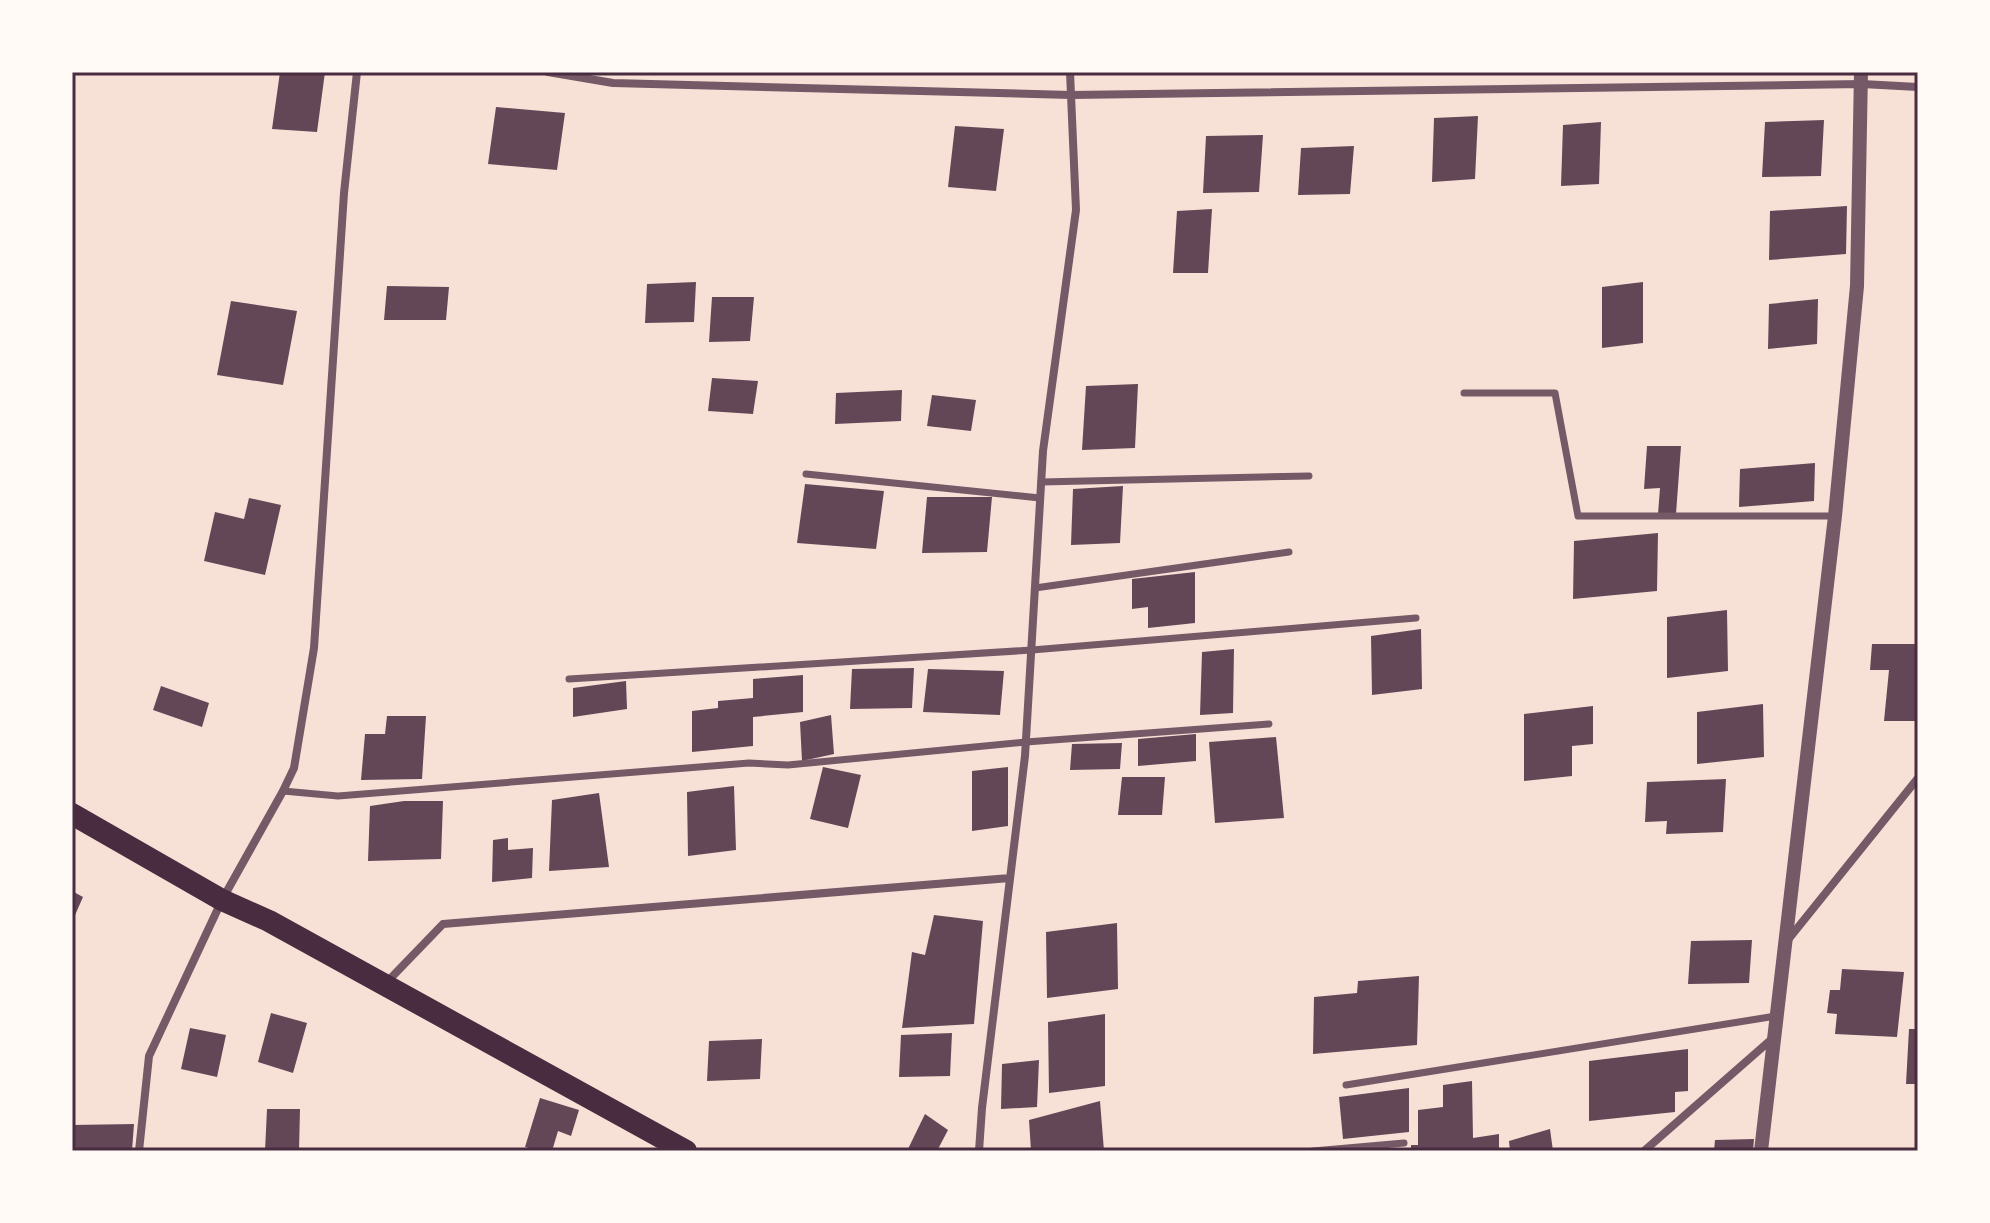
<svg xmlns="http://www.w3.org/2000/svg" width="1990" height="1223" viewBox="0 0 1990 1223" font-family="Lato,sans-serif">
<rect width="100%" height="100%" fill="#f7e1d7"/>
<path fill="#644757" d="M280 72H325L317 132 272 129Z
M496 107 565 113 557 170 488 164Z
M1478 116 1475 179 1432 182 1434 118Z
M1824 120 1821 176 1762 177 1765 122Z
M1601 122 1599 184 1561 186 1563 125Z
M955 126 1004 129 996 191 948 187Z
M1263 135 1259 192 1203 193 1206 136Z
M1354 146 1350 194 1298 195 1301 148Z
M1847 206 1846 254 1769 260 1770 211Z
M1212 209 1208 273H1173L1177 211Z
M696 282 694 322 645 323 647 284Z
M1643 282V343L1602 348V287Z
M387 286 449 287 446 320H384Z
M712 297H754L750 341 709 342Z
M1818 299 1817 344 1768 349 1769 304Z
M231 301 297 311 283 385 217 375Z
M712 378 758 381 753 414 708 411Z
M1138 384 1135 448 1082 450 1086 386Z
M902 390 901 421 835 424 836 393Z
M932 395 976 400 971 431 927 426Z
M1647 446H1681L1676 514H1658L1660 488 1644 489Z
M1815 463 1814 501 1739 507 1740 469Z
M805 484 884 491 876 549 797 543Z
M1123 486 1120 543 1071 545 1073 489Z
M927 497H992L987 552 922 553Z
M249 498 281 505 265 575 204 561 215 512 244 519Z
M1658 533 1657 591 1573 599 1574 541Z
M1195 572V623L1148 628V607L1132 609V579Z
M1727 610 1728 671 1667 678V617Z
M1421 629 1422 689 1372 695 1371 636Z
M1872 644H1918V721H1884L1889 670H1870Z
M1234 649 1233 713 1200 715 1202 652Z
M914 668 912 708 850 709 852 669Z
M928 669 1004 671 1000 715 923 712Z
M803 675V712L753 717V746L692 752V711L718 708V701L753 698V679Z
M626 681 627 709 573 717V688Z
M161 686 209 703 202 727 153 710Z
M1763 704 1764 757 1697 764V712Z
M1593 706V744L1572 746V776L1524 781V714Z
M831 715 834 754 802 761 800 722Z
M387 716H426L422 779 361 780 365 734H385Z
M1196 734V761L1138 766V739Z
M1276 737 1284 818 1215 823 1209 742Z
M1122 743 1120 769 1070 770 1072 744Z
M823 767 861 775 848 828 810 819Z
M1008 767V826L972 831V771Z
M1122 777H1165L1162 815H1118Z
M1726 779 1723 832 1666 834 1667 821 1645 822 1647 782Z
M734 786 736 850 688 856 687 792Z
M599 793 609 867 549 871 552 800Z
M404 801H443L441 859 368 861 370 806Z
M508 838V850L533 848 532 878 492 882 493 840Z
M72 891 83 897 72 922Z
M934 915 983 921 974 1024 902 1028 912 952 925 955Z
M1117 923 1118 989 1047 998 1046 932Z
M1752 940 1749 983 1688 984 1691 941Z
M1842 969 1904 972 1897 1037 1835 1034 1837 1014 1827 1013 1830 990H1840Z
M1419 976 1417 1045 1313 1054 1314 997 1357 993 1358 981Z
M271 1013 307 1023 293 1073 258 1062Z
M1105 1014V1086L1049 1093 1048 1022Z
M190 1028 226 1035 217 1077 181 1069Z
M1909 1029H1918V1084H1906Z
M952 1033 950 1076 899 1077 901 1035Z
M762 1039 760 1079 707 1081 709 1041Z
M1688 1049V1091L1675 1092V1112L1589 1121V1061Z
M1039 1060 1037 1107 1001 1109 1002 1064Z
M1472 1081 1473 1138 1499 1134V1151H1411V1145H1418V1110L1443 1107V1085Z
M1409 1088V1132L1343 1139 1339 1097Z
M540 1098 579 1110 571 1136 558 1131 552 1151H539L525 1147Z
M1100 1101 1104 1151H1031L1029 1120Z
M267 1109H300L299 1151H265Z
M925 1114 948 1130 937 1151H907Z
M134 1124 132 1151H72V1125Z
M1550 1129 1553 1151H1510L1509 1141Z
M1754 1139 1753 1151H1714L1715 1140Z"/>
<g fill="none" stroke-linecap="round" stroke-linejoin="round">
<path stroke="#755966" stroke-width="7" d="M1464 393H1555L1578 516H1835
M806 474 1040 498
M1041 482 1309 476
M1035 588 1289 552
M569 679 1032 650 1416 618
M283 791 338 796 749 763 788 765 1026 742 1269 724
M1346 1085 1776 1016
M1313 1151 1404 1143"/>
<path stroke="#755966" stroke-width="8" d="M548 72 613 83 1071 95 1862 84 1918 87
M1787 941 1918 778
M386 983 443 924 1010 878
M139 1151 149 1056 222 900 283 791 294 768 314 648 344 193 357 72
M979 1151 982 1108 1025 756 1043 451 1076 210 1070 72
M1644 1151 1773 1038"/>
<path stroke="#755966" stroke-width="14" d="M1761 1151 1835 516 1857 286 1861 72"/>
<path stroke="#4a2c40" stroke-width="22" d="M72 814 222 900 269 921 686 1151"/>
</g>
<rect width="1990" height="1223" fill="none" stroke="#fffaf5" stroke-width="148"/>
<rect x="74" y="74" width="1842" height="1075" fill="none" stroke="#4a2c40" stroke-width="3"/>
</svg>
